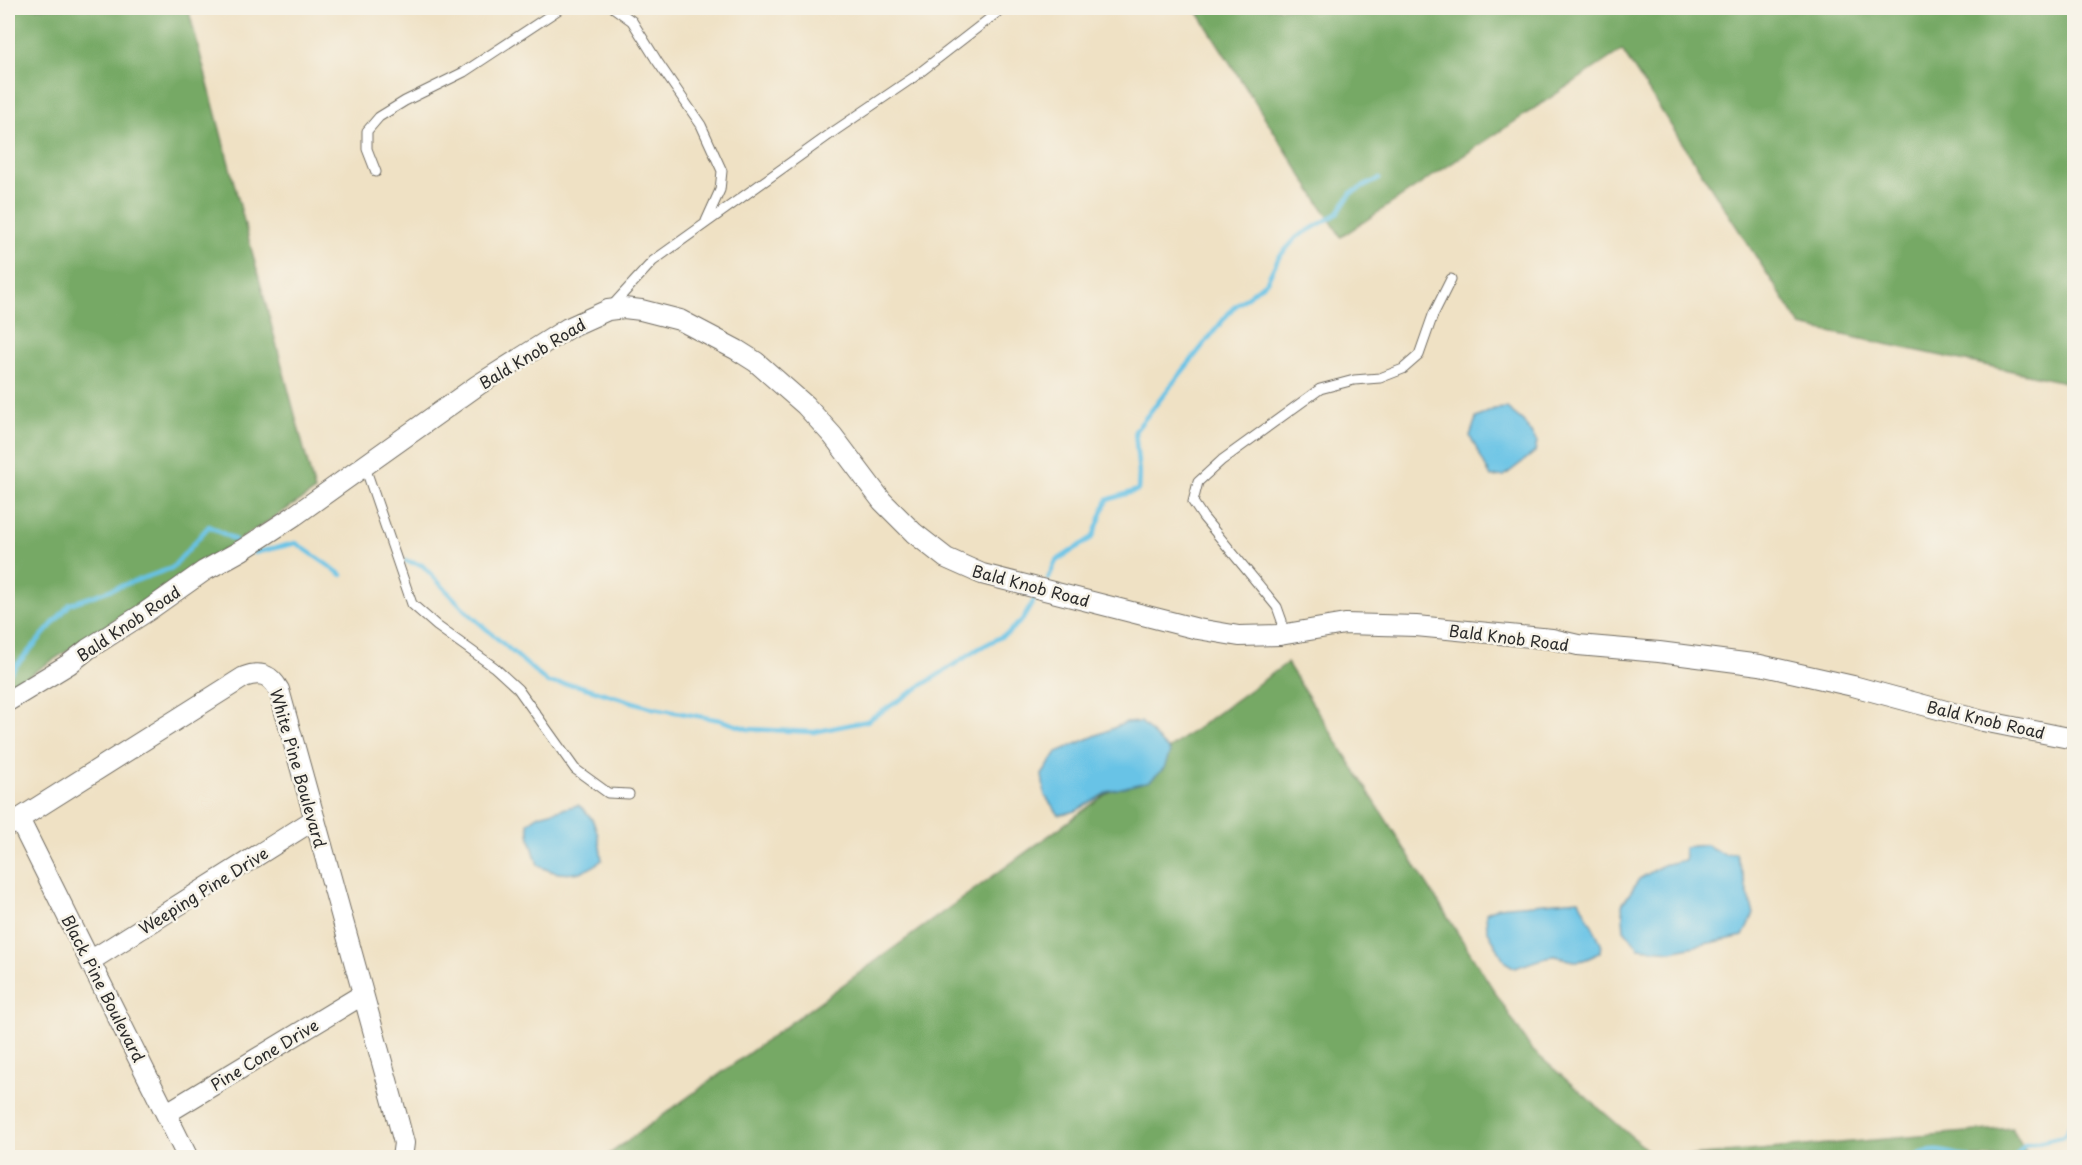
<svg xmlns="http://www.w3.org/2000/svg" width="2082" height="1165" viewBox="0 0 2082 1165" font-family="'Playpen Sans',sans-serif">
<rect width="100%" height="100%" fill="#f7f3e8"/>
<filter id="ink" filterUnits="userSpaceOnUse"><feTurbulence type="fractalNoise" baseFrequency=".0167" numOctaves="2"/><feDisplacementMap in="SourceGraphic" scale="12" xChannelSelector="R" yChannelSelector="G"/><feConvolveMatrix kernelMatrix="1 2 1 2 8 2 1 2 1" color-interpolation-filters="sRGB"/></filter>
<filter id="wash" filterUnits="userSpaceOnUse"><feTurbulence type="fractalNoise" baseFrequency=".008" numOctaves="4" result="noise"/><feDisplacementMap in="SourceGraphic" scale="24" xChannelSelector="R" yChannelSelector="G"/><feGaussianBlur stdDeviation="1.35" result="paint"/><feColorMatrix in="noise" values="0 0 0 0 0 0 0 0 0 0 0 0 0 0 0 0 0 1.4 0 .05"/><feComposite in="paint" operator="in"/></filter>
<g filter="url(#wash)">
<rect width="100%" height="100%" fill="#efe1c4"/>
<path fill="#76a965" stroke="#506a48" stroke-width="1.5" d="M8 8H188L315 491 8 689Z
M1195 8H2074V384L1801 326 1622 50 1341 237Z
M1287 663 1531 1049 1655 1157 604 1158Z
M2012 1128 2029 1157H1679Z"/>
<path fill="#68c3e6" stroke="#4a7788" stroke-width="1.5" d="M1507 408 1523 421 1537 442 1535 452 1504 476 1491 477 1470 436 1476 418 1494 409Z
M1141 722 1170 752 1164 768 1150 781 1109 791 1076 811 1059 815 1045 796 1042 775 1057 752 1125 723Z
M578 805C598 818 599 839 602 860 584 876 559 878 538 865L530 839 528 823 539 815Z
M1706 845 1725 855 1736 853 1754 914 1743 936 1671 951 1639 948 1624 930 1622 905 1639 879 1663 865 1685 860 1684 847Z
M1579 900 1601 943 1600 952C1581 964 1574 963 1553 955L1515 968 1505 962 1487 929 1486 913 1498 907Z"/>
<g fill="none" stroke-linecap="round" stroke-linejoin="round">
<path stroke="#68c3e6" stroke-width="4.5" d="M254 553 296 543 342 575
M406 561 422 565 468 613 548 683 576 685 653 708 720 720 748 729 814 732 867 721 978 649 1008 633 1023 619 1038 593
M1048 579 1056 561 1093 537 1107 500 1138 490 1139 474 1135 431 1232 309 1267 281 1279 257 1297 237 1337 214 1351 193 1379 179
M8 675 70 604 172 568 209 526 235 540
M1913 1158C1931 1145 1950 1153 1969 1158
M2014 1158 2025 1145 2064 1136 2074 1116"/>
</g>
</g>
<g filter="url(#ink)">
<g fill="none" stroke-linecap="round" stroke-linejoin="round">
<g stroke="#706b61" stroke-width="11">
<path id="service" d="M614 8 632 21 657 61 701 125 722 171 720 190 706 221
M376 172 367 149V131L379 117 405 101 464 72 561 8
M610 308 653 261 836 130 914 77 1003 8
M365 467 412 604 437 626 494 667 518 689 575 769 608 793 629 794
M1280 635 1282 621 1277 607 1203 517 1193 502 1198 482 1222 460 1320 389 1354 380 1380 378 1403 369 1419 355 1433 315 1451 279"/>
</g>
<g stroke="#706b61" stroke-width="22">
<path id="minor" d="M8 701 69 664 88 649 146 612 204 571 242 550 294 516 478 385 568 328 608 310 624 308 641 310 680 320 737 350 756 362 805 405 833 436 882 501 914 533 946 558 982 574 1198 629 1239 636 1280 635 1345 624 1416 626 1552 639 1578 645 1659 652 1760 665 1853 686 1983 721 2074 739
M19 819 188 1158
M8 826 244 677C260 671 270 674 279 690L398 1120 404 1143 402 1158
M90 961 315 819
M167 1113 362 995"/>
</g>
<use href="#service" stroke="#fff" stroke-width="9"/>
<use href="#minor" stroke="#fff" stroke-width="20"/>
</g>
</g>
<g text-anchor="middle" dominant-baseline="central" stroke-width="5" stroke-linejoin="round" paint-order="stroke">
<g font-size="16" fill="#2b2b2b" stroke="#f7f3e8">
<text transform="translate(532 353) rotate(-31)">Bald Knob Road</text>
<text transform="translate(1031 585) rotate(15)">Bald Knob Road</text>
<text transform="translate(128 623) rotate(-34)">Bald Knob Road</text>
<text transform="translate(1509 637) rotate(7)">Bald Knob Road</text>
<text transform="translate(1986 719) rotate(13)">Bald Knob Road</text>
<text transform="translate(299 768) rotate(74)">White Pine Boulevard</text>
<text transform="translate(203 890) rotate(-32)">Weeping Pine Drive</text>
<text transform="translate(104 988) rotate(63)">Black Pine Boulevard</text>
<text transform="translate(264 1054) rotate(-31)">Pine Cone Drive</text>
</g>
</g>
<rect width="2082" height="1165" fill="none" stroke="#f7f3e8" stroke-width="30"/>
</svg>
